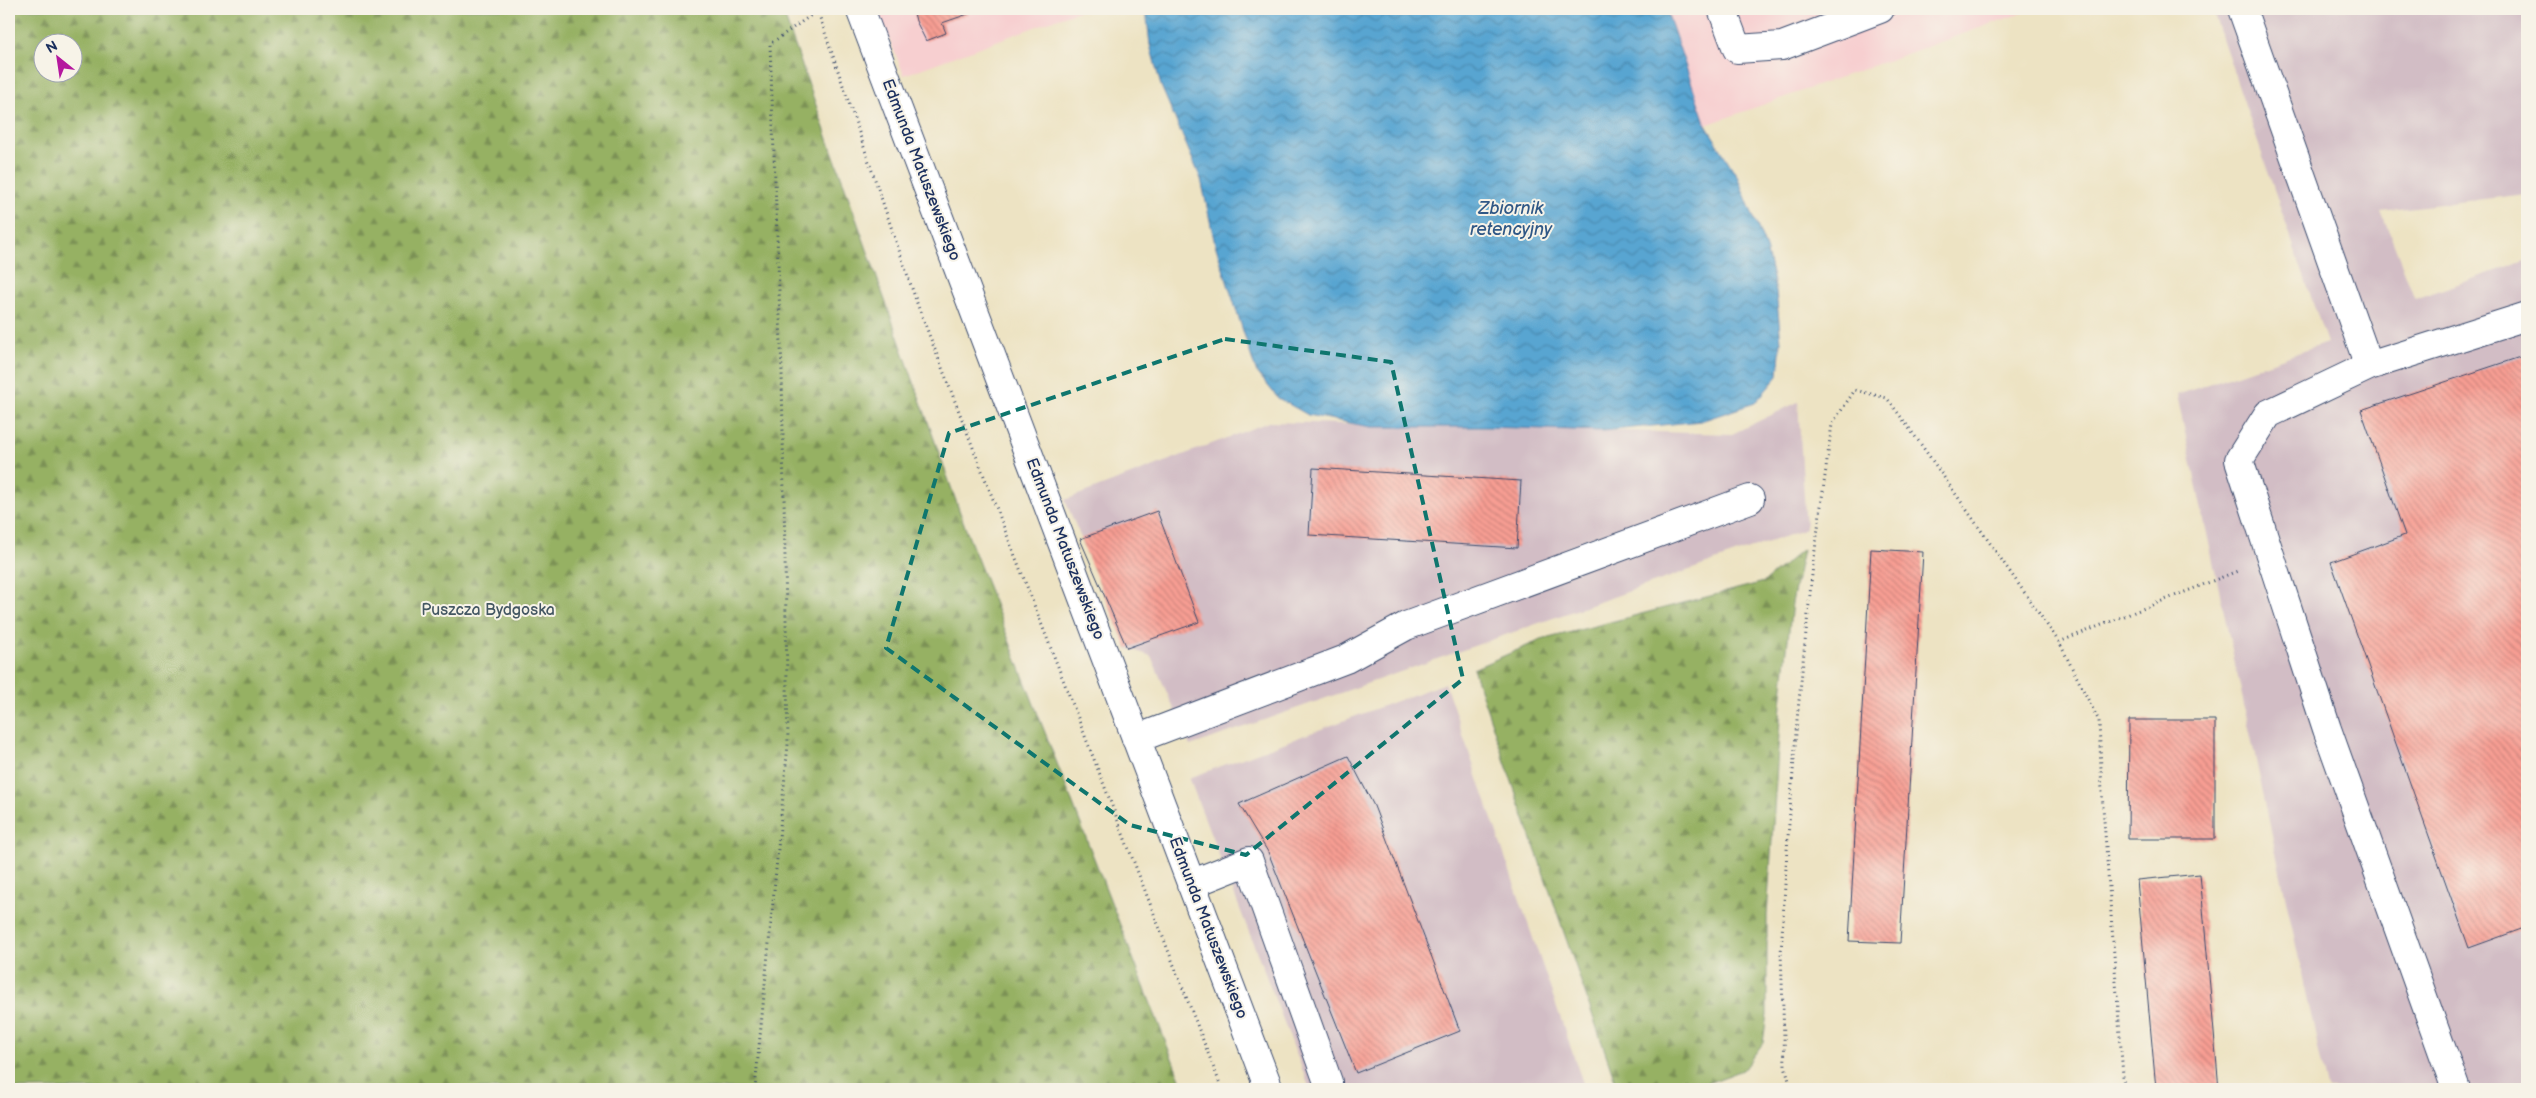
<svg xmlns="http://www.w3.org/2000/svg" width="2536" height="1098" viewBox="0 0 2536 1098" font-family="'Balsamiq Sans',sans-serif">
<defs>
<pattern id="forest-firs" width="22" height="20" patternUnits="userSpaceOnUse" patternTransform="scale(1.25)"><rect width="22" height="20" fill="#96b163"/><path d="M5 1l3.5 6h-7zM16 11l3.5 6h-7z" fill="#7a9055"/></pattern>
<pattern id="water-waves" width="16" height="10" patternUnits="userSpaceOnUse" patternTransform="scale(1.25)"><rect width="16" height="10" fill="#58a5d1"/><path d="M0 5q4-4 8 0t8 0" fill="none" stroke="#4887ad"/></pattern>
<pattern id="building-back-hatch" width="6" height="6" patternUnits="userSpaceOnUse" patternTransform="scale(1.25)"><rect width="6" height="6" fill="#f89e93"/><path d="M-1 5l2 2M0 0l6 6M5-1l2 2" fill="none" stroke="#c8817b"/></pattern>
</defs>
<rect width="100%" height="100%" fill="#f7f3e8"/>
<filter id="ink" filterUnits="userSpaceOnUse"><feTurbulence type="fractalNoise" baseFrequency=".02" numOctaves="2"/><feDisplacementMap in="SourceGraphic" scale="10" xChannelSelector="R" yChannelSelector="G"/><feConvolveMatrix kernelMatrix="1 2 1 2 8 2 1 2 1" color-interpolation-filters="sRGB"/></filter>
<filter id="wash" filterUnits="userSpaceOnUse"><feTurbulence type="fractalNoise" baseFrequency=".0096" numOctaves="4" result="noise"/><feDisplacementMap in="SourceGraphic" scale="20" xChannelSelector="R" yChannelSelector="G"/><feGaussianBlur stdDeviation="1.12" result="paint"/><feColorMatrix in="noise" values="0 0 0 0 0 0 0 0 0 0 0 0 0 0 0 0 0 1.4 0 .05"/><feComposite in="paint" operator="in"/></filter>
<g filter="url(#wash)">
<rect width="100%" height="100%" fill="#ede3c3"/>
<path fill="#f7cfd0" d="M877 9H1080L1081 10 904 75Z
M1666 9H2033L1706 125Z"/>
<path fill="#d2bdc5" d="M2212 9H2527V194L2381 211 2415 299 2527 260V1089H2327L2177 395 2327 343Z
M1798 402 1806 529 1190 746 1151 656 1127 648 1065 500 1269 422 1732 434Z
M1445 683 1585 1089H1310L1189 778Z"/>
<path fill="url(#forest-firs)" stroke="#587060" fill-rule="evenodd" d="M9 9H782L968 535 1184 1089H9ZM42 42H72V72H42Z
M1803 549 1792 603 1781 704 1767 915V1014L1763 1043 1743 1070 1692 1089H1618L1473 669 1541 640 1764 582Z"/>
<path fill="url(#water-waves)" stroke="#3a6a98" d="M1146 9H1666L1706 125 1737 176 1766 248 1776 291 1781 342 1778 376 1755 403 1701 421 1603 431 1488 427H1371L1308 415 1278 398 1256 371 1215 244 1201 179 1161 86 1150 45Z"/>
<g id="blocks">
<path fill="url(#building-back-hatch)" d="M913 9H967L968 14 942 23 946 33 926 41 916 21Z
M2526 355 2527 927 2469 948 2331 562 2405 535 2361 410Z
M1313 468 1521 481 1517 548 1309 535Z
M1157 511 1199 622 1127 648 1080 539Z
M1871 549 1923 552 1900 943 1849 941Z
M2129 720H2215V839H2128Z
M1348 756 1374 806 1460 1031 1356 1073 1268 852 1239 804Z
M2200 874 2219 1089H2156L2137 880Z"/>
</g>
</g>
<g filter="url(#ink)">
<use href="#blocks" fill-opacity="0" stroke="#3a4a6d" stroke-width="1"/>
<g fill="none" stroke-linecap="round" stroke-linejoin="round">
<g stroke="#3a4a6d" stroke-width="30">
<path id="minor" d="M860 9 1269 1089
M1722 9 1737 49 1782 46 1880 9
M2242 9 2369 366
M1136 739 1346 659 1406 626 1750 499
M1191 884 1249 861 1328 1082
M2456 1089 2327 729 2239 460 2268 414 2369 366 2527 316"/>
</g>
<path stroke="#3a4a6d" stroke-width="3" stroke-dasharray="1 4" stroke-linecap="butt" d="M817 9 918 306 1222 1089
M2059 642 2240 570
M755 1089 788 744 782 372 770 44 820 9
M1791 1089 1785 1065 1781 953 1787 850 1797 720 1813 565 1832 424 1855 390 1887 398 1920 443 2059 642 2099 721 2102 793 2124 1089"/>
<use href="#minor" stroke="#fff" stroke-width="28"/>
</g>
</g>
<path fill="none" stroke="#0f766e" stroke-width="4" stroke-dasharray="10 6" stroke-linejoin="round" d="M1225 339 1391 362 1463 679 1246 855 1130 825 886 648 949 433Z"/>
<g text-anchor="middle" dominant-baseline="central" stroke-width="4" stroke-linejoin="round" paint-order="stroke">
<g font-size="16" fill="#1b2f5e" stroke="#f7f3e8">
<text transform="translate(921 170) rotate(69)">Edmunda Matuszewskiego</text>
<text transform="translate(1065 549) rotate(69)">Edmunda Matuszewskiego</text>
<text transform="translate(1208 928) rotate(69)">Edmunda Matuszewskiego</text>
</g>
<g font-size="16" fill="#445763" stroke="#f7f3e8">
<text x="488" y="610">Puszcza Bydgoska</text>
</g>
<g font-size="18" font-style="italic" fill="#305886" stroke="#f7f3e8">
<text x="1511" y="208">Zbiornik<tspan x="1511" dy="21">retencyjny</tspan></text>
</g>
</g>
<rect width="2536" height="1098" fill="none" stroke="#f7f3e8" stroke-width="30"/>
<g transform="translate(58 58) rotate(330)"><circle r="24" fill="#f7f3e8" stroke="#9fa5b1"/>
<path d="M0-4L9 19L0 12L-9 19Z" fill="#b5179e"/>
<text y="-8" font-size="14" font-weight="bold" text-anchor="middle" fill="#1b2f5e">N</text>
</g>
</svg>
